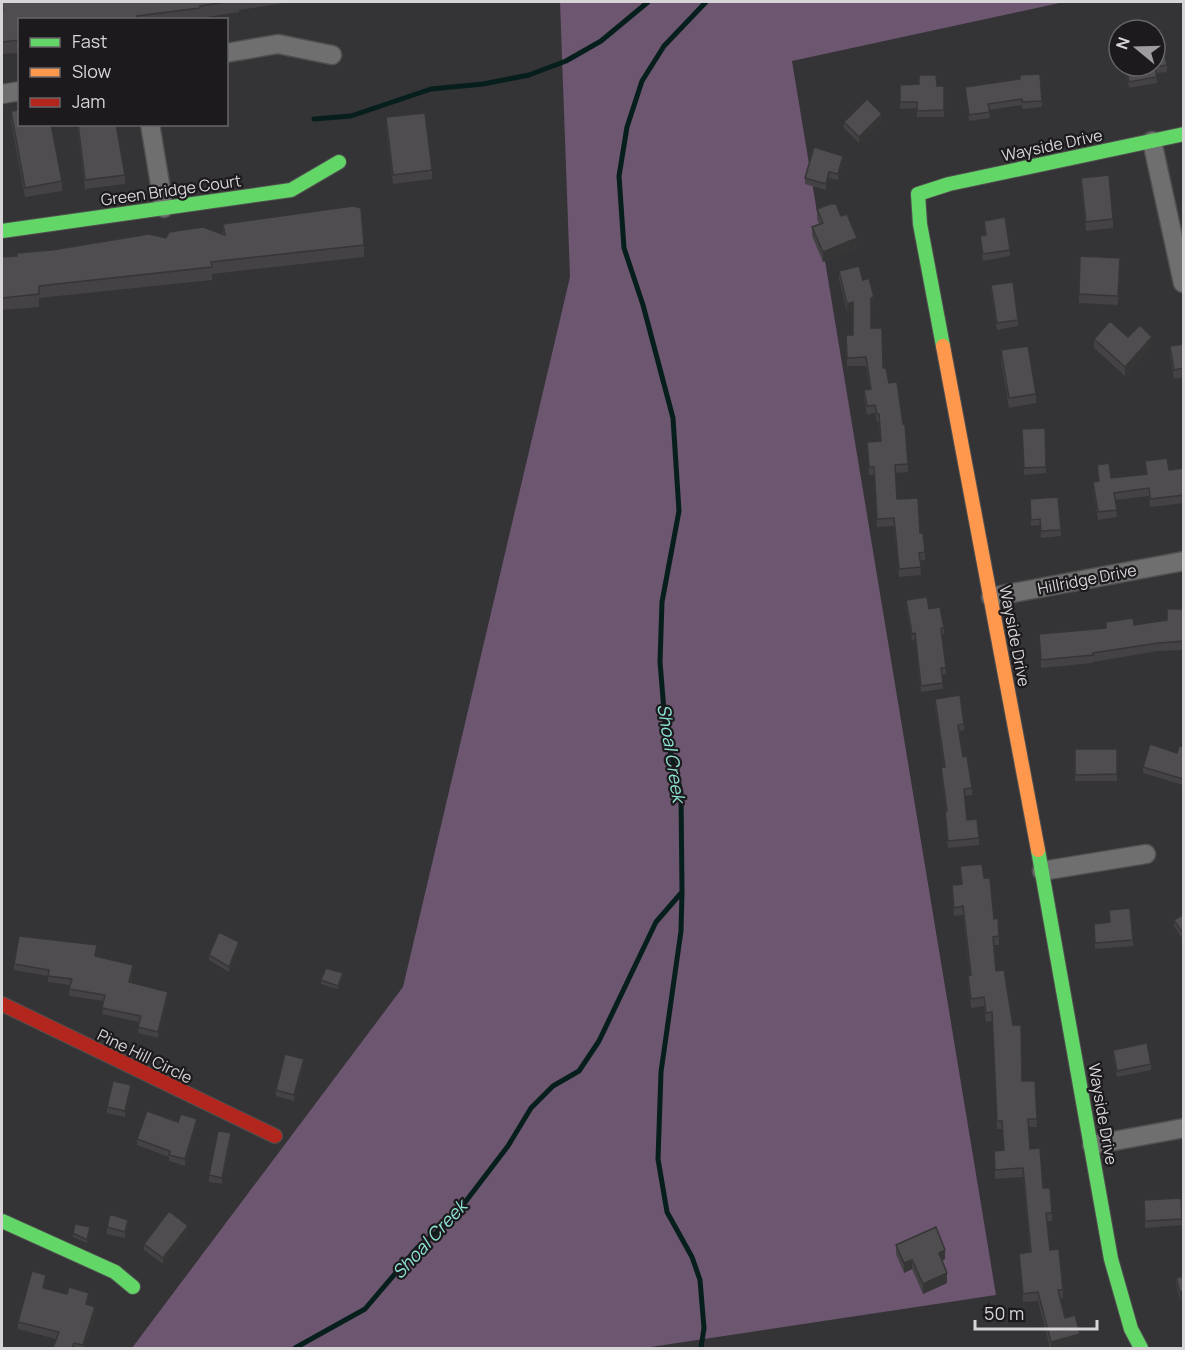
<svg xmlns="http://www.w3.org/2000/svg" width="1185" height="1350" viewBox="0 0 1185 1350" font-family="Manrope,sans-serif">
<rect width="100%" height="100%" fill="#343335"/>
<path fill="#6c5670" d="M560 2H1064L792 61 996 1295 644 1348H132L403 987 570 277Z"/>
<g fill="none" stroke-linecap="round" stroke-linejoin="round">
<path stroke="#071f1c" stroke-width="5" d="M314 119 351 116 431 89 483 84 529 75 566 61 601 41 648 2
M295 1348 365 1309 417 1248 450 1222 508 1146 531 1108 553 1086 579 1071 599 1041 656 922 682 892
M701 1348 704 1328 700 1280 692 1257 667 1212 658 1159 661 1072 681 931 682 892 681 792 666 735 660 662 662 602 679 511 673 418 643 305 624 248 619 176 627 127 642 81 664 46 706 2"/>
<g stroke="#515051" stroke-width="21">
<path id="street" d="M226 53 278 44 332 55
M2 94 20 91
M150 124 164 208
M1152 141 1183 283
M991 597 1184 561
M1042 871 1146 854
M1092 1145 1184 1128"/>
</g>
<g stroke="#515051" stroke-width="16">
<path id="fast" d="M2 231 291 190 339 162
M943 346 920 224 918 194 949 184 1184 134
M1038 850 1111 1259 1131 1329 1141 1348
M2 1221 115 1272 133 1287"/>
</g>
<g stroke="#515051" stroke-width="16">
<path id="slow" d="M943 346 1038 850"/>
</g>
<g stroke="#515051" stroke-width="16">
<path id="jam" d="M2 1004 275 1136"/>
</g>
<use href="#street" stroke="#706f70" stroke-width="18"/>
<use href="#fast" stroke="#63d668" stroke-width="14"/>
<use href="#slow" stroke="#ff974d" stroke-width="14"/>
<use href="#jam" stroke="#b3261e" stroke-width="14"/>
</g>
<path fill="#444244" d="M2 2H291L239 10V12L200 18V20H20V53L2 54Z
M1167 65V72L1156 73 1157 83 1129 88 1125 66Z
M900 85 944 86V117H917V108L900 109Z
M965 87 1042 101V107L1022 109V105L989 110 990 118 969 121Z
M11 111 62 181V191L25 197 11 121Z
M386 117 432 170V179L393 184 386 127Z
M882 120 859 143 844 128V122Z
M77 124H116L125 175V184L85 189Z
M843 162 838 180 829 178 826 190 805 184V178Z
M1081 178 1113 219V228L1086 231 1081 187Z
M817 209 841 216 857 247 823 262 812 236V227L819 224 817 219Z
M984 221 1010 250V256L983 261 980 236 985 235Z
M223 224 364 245V257L212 274V280L39 298V307L2 310V257L166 238 223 235Z
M1120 268 1118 305 1079 303V294Z
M839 271 863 280 874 305 871 306V328L883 368 889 383 908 464V472L895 473 897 499 920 533 925 552V560L920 561 921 575 899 577 894 526 877 527 874 475H869L867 442 880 441 879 422H877L875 413 867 415 864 398V390L870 389 866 366H847L846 335H853V311L847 312 839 279Z
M991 285 1018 320V326L997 330 991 291Z
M1128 337 1152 346 1125 376 1094 348V339Z
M1184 344V377L1174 379 1170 355V346Z
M1001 350 1036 394V403L1009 408 1001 360Z
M1045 428 1046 473 1024 475 1022 429Z
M1145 461 1169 470 1184 468V503L1150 507 1149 496 1115 500 1117 517 1098 520 1093 489V482L1098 481 1097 465 1111 478 1146 474Z
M1030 499 1061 530V536L1041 538 1040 525 1031 526Z
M906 600 929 609 944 628V634H942L946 674 942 675 943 689 921 692 915 639 912 640 906 607Z
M1184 609V650L1158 651 1093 662V663L1041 668 1039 634 1106 628V622L1134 625 1167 620Z
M935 699 964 724V730L959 731 963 757 972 788V795L964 796 967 820 979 838V845L948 848 945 817V811H946L941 773V767H944L935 706Z
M1184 747 1183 785 1143 773V767L1177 753Z
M1075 749H1117V781H1075Z
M960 866 984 878 999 936V945H994L996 971 1022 1081H1035L1037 1127H1028L1030 1149 1043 1188 1052 1213V1221H1047L1050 1250 1063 1290V1298H1060L1065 1318 1080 1342 1055 1348H1050L1038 1301 1023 1302 1019 1254 1030 1252 1023 1177 995 1179 994 1151 1003 1150 1002 1129H997L992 1021 986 1022 984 1006 971 1008 968 984V976L970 975 963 915 954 916 952 893V885L961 884Z
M1109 910 1133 940V946L1095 949 1094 924 1110 922Z
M1184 914V941L1174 926V920Z
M239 948 229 972 209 960V955Z
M97 951 96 956 133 971 131 982 168 998 158 1038 138 1033 139 1022 102 1014 104 1001 69 996 70 985 48 982V976L14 970V964Z
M343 976 338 989 321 984V980Z
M1113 1050 1151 1064V1070L1117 1077 1113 1056Z
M304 1065 294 1101 276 1096V1090Z
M131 1092 125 1117 107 1113V1107Z
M178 1122 197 1125 185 1166 169 1161V1157L137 1145V1139Z
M231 1140 222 1184 209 1182V1175Z
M1181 1198 1182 1225 1145 1228 1144 1200Z
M128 1226 125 1238 107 1234V1227Z
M90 1230 87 1243 73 1237V1233Z
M188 1232 163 1264 144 1250V1244Z
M896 1245 945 1259 942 1261 947 1283 923 1294 912 1269 904 1273 896 1254Z
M1184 1276V1298L1180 1299 1176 1284V1278Z
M46 1282 44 1288 89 1301 88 1305 95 1315 84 1348H53L56 1339 18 1329V1322Z"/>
<path fill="#373637" d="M882 114V120L859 143V137Z
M843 156V162L838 180V174Z
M829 172V178L826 190V184Z
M857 238V247L823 262V252Z
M874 297V305L871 306V298Z
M853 302V311L847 312V304Z
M1152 337V346L1125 376V367Z
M239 942V948L229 972V967Z
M133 965V971L129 988V982Z
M168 992V998L158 1038V1032Z
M304 1059V1065L294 1101V1095Z
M131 1085V1092L125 1117V1111Z
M197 1119V1125L185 1166V1159Z
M231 1133V1140L222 1184V1178Z
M128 1220V1226L125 1238V1232Z
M188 1226V1232L163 1264V1258Z
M945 1250V1259L939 1262V1253Z
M912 1260V1269L904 1273V1263Z
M947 1273V1283L923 1294V1284Z
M46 1275V1282L43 1296V1288Z
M1184 1291V1298L1180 1299V1292Z
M89 1293V1301L86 1312V1304Z
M95 1307V1315L84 1348H83V1345Z
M1080 1334V1342L1055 1348H1051V1342Z"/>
<path fill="#4f4d4f" stroke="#373637" stroke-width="1.5" d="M2 2H226L200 6V8L137 16 138 19 20 20V40L2 42V10H3Z
M1163 45 1167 65 1155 67 1157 77 1129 82 1126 66H1155V47Z
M1040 74 1042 101 1022 102V99L988 104 990 112 969 115 965 87 1020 79V75Z
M919 75H936L937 86H944V110L917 111V102H900V85L919 84Z
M867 99 882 114 859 137 844 122Z
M20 110V124H51L62 181 25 188 11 111Z
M425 113 432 170 393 175 386 117Z
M78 124H116L125 175 85 180Z
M814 147 843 156 838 174 829 172 826 184 805 178Z
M1109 175 1113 219 1086 222 1081 178Z
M830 204H836L841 216 847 214 857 238 823 252 812 227 823 223 817 209Z
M353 206 361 208 364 245 211 262 212 267 39 286V294L2 298V257L17 256V253L52 250 149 234 166 238 169 232 203 227 225 235 223 224Z
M1005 217 1010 250 983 254 980 236 986 235 984 221Z
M1080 256 1120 258 1118 296 1079 294Z
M859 266 863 280 869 278 874 297 871 298V328H882L883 368H886L889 383 897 382 903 424H905L908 464 895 465 897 499 918 498 920 533H923L925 552 919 553 921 567 899 569 894 518 877 519 874 467H869L867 442 881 441 879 414H877L875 405 867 406 864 390 871 389 866 357 847 358 846 335H853V302L847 304 839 271Z
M1013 282 1018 320 997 323 991 285Z
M1110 321 1128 337 1140 325 1152 337 1125 367 1094 339Z
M1184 344V368L1174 370 1170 346Z
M1028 346 1036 394 1009 398 1001 350Z
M1045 428 1046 467 1024 468 1022 429Z
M1167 458 1169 470 1184 468V495L1150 499 1149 488 1114 493 1117 510 1098 512 1093 482 1099 481 1097 465 1109 463 1111 478 1147 474 1145 461Z
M1058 497 1061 530 1041 531 1040 519 1031 520 1030 499Z
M927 597 929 609 940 607 944 628H941L946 668H941L943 683 921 686 915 633 912 634 906 600Z
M1167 609H1184V641L1158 643 1093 653V655L1041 660 1039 634 1106 628V622L1133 618 1134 625 1167 620Z
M960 695 964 724 958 725 963 757 967 756 972 788 964 789 967 820 977 819 979 838 948 841 945 811H947L941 767H945L935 699Z
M1150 744 1177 753 1179 746 1184 747 1183 779 1143 767Z
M1075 749H1117V774L1075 775Z
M982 864 984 878H990L994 919 998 918 999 936 993 937 996 971 1004 970 1013 1025H1021L1022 1081H1035L1037 1119H1028L1030 1149 1040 1148 1043 1188H1050L1052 1213H1046L1050 1250 1059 1249 1063 1290H1058L1065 1318 1075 1315 1080 1334 1051 1342 1038 1292 1023 1294 1019 1254 1031 1252 1023 1168 995 1170 994 1151 1004 1150 1002 1121H997L992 1012 986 1013 984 997 971 999 968 976 971 975 963 906 954 908 952 885 962 884 960 866Z
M1130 908 1133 940 1095 943 1094 924 1110 922 1109 910Z
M1184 914V935L1174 920Z
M219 932 239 942 229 967 209 955Z
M19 936 97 945 95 956 133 965 129 982 168 992 158 1032 138 1027 141 1016 102 1008 105 995 69 989 72 979 48 976 49 970 14 964Z
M326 968 343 973 338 986 321 980Z
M1147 1043 1151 1064 1117 1071 1113 1050Z
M285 1054 304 1059 294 1095 276 1090Z
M113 1081 131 1085 125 1111 107 1107Z
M147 1111 178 1122 181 1114 197 1119 185 1159 169 1155 170 1151 137 1139Z
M218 1131 231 1133 222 1178 209 1175Z
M1181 1198 1182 1219 1145 1221 1144 1200Z
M169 1211 188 1226 163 1258 144 1244Z
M110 1214 128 1220 125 1232 107 1227Z
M75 1224 90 1227 87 1240 73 1233Z
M936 1227 945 1250 939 1253 947 1273 923 1284 912 1260 904 1263 896 1245Z
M32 1271 46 1275 43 1288 67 1294 69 1287 89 1293 86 1304 95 1307 83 1345 74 1343 72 1348H53L59 1332 18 1322Z
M1184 1276V1291L1180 1292 1176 1278Z"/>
<g text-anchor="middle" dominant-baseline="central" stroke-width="4.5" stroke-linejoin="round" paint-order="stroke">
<g font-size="16" fill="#d7d5d7" stroke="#1c1a1c">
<text transform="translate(1052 145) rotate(-12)">Wayside Drive</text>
<text transform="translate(171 190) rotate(-8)">Green Bridge Court</text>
<text transform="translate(1087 579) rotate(-11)">Hillridge Drive</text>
<text transform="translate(1015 636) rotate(79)">Wayside Drive</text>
<text transform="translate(145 1056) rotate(26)">Pine Hill Circle</text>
<text transform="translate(1103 1114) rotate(80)">Wayside Drive</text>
</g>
<g font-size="18" font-style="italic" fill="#8ce2d4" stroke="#1c1a1c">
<text transform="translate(672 753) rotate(81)">Shoal Creek</text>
<text transform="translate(429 1239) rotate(-47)">Shoal Creek</text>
</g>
</g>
<rect width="1185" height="1350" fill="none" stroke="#d7d5d7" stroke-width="6"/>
<rect x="18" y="18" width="210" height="108" fill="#1c1a1c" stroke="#676567" stroke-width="1.5"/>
<rect x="30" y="38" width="30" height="9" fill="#63d668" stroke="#676567" stroke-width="1.5"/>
<text x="72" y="48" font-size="18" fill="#d7d5d7">Fast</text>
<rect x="30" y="68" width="30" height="9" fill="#ff974d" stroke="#676567" stroke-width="1.5"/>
<text x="72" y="78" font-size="18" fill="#d7d5d7">Slow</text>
<rect x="30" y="98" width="30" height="9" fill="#b3261e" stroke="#676567" stroke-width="1.5"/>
<text x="72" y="108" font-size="18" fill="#d7d5d7">Jam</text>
<g transform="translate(1137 48) rotate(289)"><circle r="28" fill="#1c1a1c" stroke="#676567" stroke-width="1.5"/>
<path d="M0-4.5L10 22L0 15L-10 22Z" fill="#9e9c9e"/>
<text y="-9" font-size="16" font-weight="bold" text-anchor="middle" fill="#d7d5d7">N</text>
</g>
<path d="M975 1320v9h122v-9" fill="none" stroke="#d7d5d7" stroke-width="3"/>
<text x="984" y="1320" font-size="18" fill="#d7d5d7" stroke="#1c1a1c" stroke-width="4.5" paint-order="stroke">50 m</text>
</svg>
